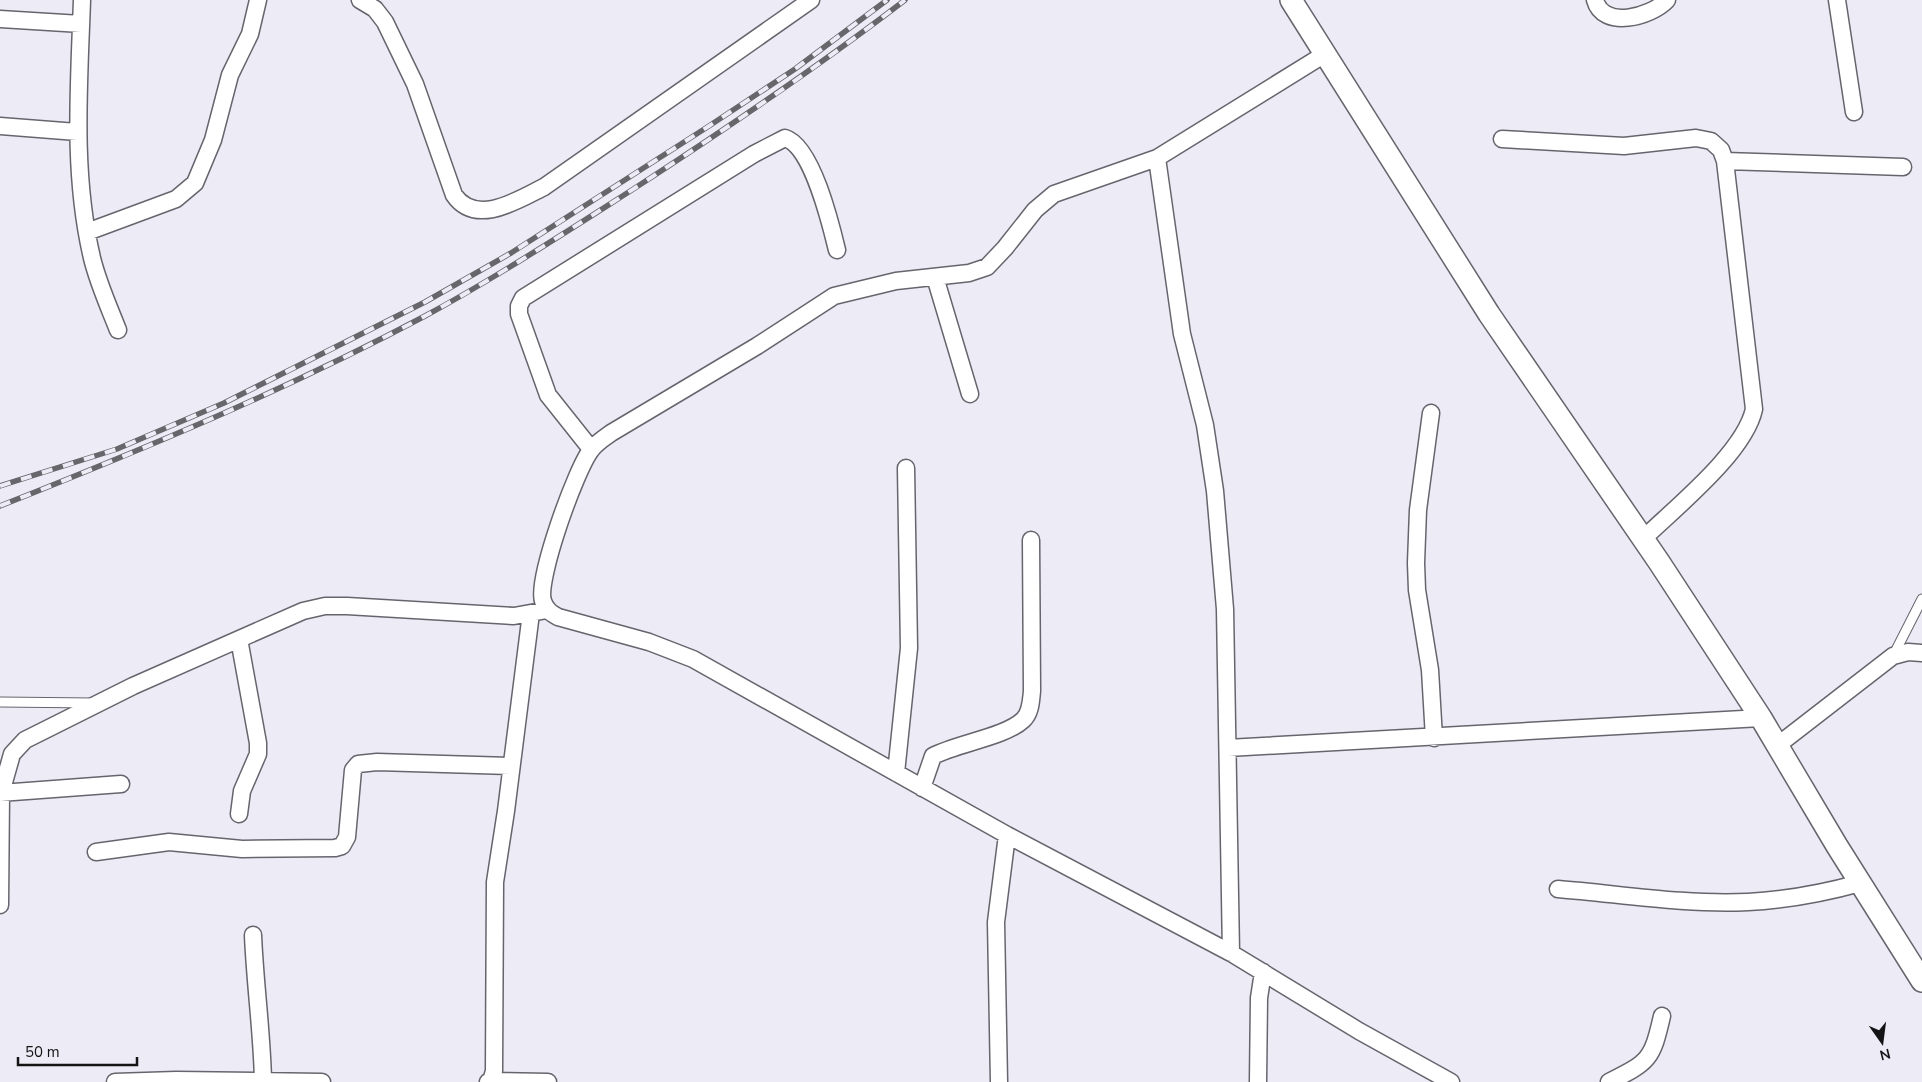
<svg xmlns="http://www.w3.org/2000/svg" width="1922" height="1082" viewBox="0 0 1922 1082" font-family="'Nunito Sans',sans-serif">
<rect width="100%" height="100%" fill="#edebf5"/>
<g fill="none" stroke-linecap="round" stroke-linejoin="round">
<g stroke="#66656d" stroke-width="11">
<path id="service" d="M1893 656 1922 599
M0 702 93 703"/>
</g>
<g stroke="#66656d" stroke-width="19">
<path id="minor" d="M82 0C79 87 72 173 92 258 98 283 109 307 118 330
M360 0 375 9 385 22 415 84 454 195C476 227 518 200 544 187L811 0
M1595 0C1603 30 1651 17 1667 0
M1837 0 1854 112
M0 19 81 24
M1325 54 1157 158 1054 194 1035 210 1005 248 987 267 969 273 896 281 834 296 757 346 611 433C604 438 596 443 591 450 576 469 536 580 543 601 546 610 551 613 558 617L649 642 693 659 1007 835 1231 953 1359 1031 1451 1082
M0 126 77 132
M1502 139 1624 146 1696 138 1711 141 1721 150 1725 161 1754 409C1745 452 1676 507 1643 539
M1157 158 1182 334 1205 425 1215 491 1225 609 1231 953
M1725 161 1903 167
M87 232 176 199 195 183 213 140 230 75 250 34 258 0
M935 277 970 394
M1431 413 1418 510 1416 563 1417 590 1430 670 1434 738
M591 449 548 395 519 314V306L523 298 754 154 785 138C812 146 831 225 837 250
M239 639 258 743V754L242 791 239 814
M1778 745 1893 656 1908 652 1922 653
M1228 748 1761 718
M896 773 909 648 906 468
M922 788 933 756C958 743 1005 737 1023 720 1031 713 1031 700 1032 691L1031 540
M0 793 121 784
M96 852 169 842 242 849 335 848 342 846 347 837 353 770 358 764 377 762 511 766
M1558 889C1620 894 1685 905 1748 902 1786 900 1824 893 1860 883
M0 905 1 793 12 754 25 740 133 686 303 611 325 606H347L514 616 547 610
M253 935C255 984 262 1032 263 1081
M491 1081 548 1082
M115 1082 176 1080 322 1082
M488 1082 491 1081 494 1071 495 882 506 811 531 613
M999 1082 996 922 1007 835
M1258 1082 1259 998 1263 972
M1609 1082C1649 1062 1652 1060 1662 1016"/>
</g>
<g stroke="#66656d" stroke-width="24">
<path id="tertiary" d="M1291 0 1489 314 1659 562 1761 718 1837 846 1922 981"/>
</g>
<use href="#service" stroke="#fff" stroke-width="9"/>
<use href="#minor" stroke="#fff" stroke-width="16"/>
<use href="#tertiary" stroke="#fff" stroke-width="21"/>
<g stroke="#67666b" stroke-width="5.5">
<path id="rail" d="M0 486 117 449 224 403 425 302 511 253 709 126 795 69 887 0
M0 506C144 449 288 389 425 316 497 277 566 232 635 188 727 128 818 67 905 0"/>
</g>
<use href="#rail" stroke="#edebf5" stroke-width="4" stroke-dasharray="11" stroke-linecap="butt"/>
</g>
<g transform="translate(1882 1042) rotate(166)" stroke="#edebf5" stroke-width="4" paint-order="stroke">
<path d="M0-4L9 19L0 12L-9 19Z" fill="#141417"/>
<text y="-8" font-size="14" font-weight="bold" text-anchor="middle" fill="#141417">N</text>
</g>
<path d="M18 1057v8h119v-8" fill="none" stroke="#141417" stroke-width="2.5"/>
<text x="25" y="1057" font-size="15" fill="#141417" stroke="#edebf5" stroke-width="4" paint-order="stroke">50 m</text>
</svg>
